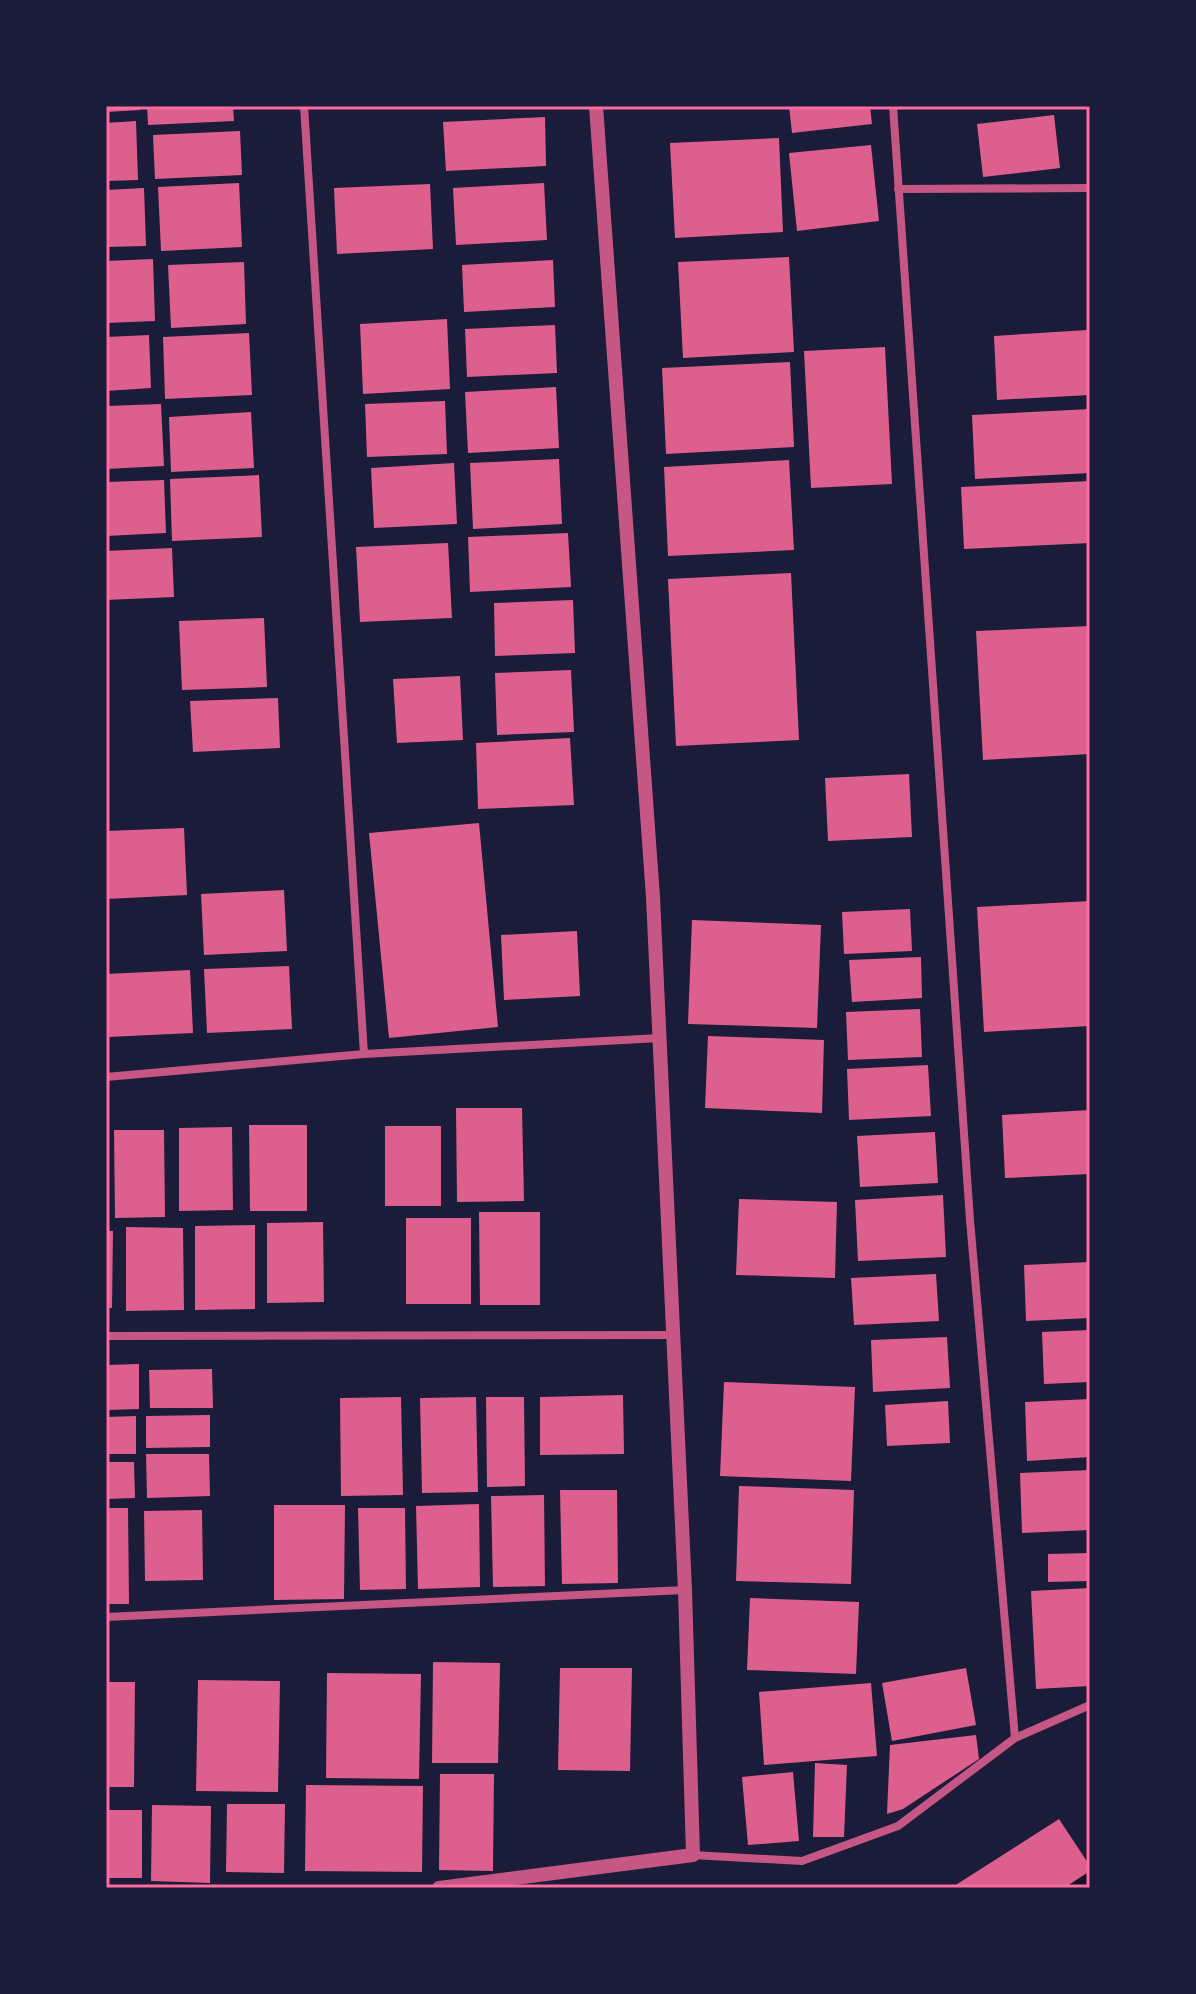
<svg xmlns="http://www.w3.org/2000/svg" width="1196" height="1994" viewBox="0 0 1196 1994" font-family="Lato,sans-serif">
<rect width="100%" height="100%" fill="#1b1b3a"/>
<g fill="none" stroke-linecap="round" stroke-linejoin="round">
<path stroke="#12122b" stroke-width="16" d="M1078 1888 1090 1880"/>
</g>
<path fill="#dd5f8e" d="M106 106H140V110L106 112Z
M147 106H233L234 121 148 125Z
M789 106H870L872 124 792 133Z
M1054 115 1060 168 983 177 977 124Z
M545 117 546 166 446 171 443 122Z
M136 121 138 180 106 181V123Z
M240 131 242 175 155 179 153 135Z
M779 138 783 232 675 238 670 143Z
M871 145 879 221 797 231 789 153Z
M239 183 242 247 161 251 158 187Z
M544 183 547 240 456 245 453 188Z
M430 184 433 249 337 254 334 188Z
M144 188 146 246 106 247V190Z
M789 257 794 352 683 358 678 262Z
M153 259 155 321 106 323V261Z
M553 260 555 307 464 312 462 265Z
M244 262 246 324 171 328 168 265Z
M447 319 450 389 363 394 360 324Z
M555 325 557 373 467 377 465 329Z
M1087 330 1090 395 997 400 994 336Z
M249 333 252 395 165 399 163 337Z
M149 335 151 388 106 391V337Z
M885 347 892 484 811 488 804 351Z
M790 362 794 447 666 454 662 368Z
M556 387 559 448 468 453 465 392Z
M445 401 447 454 367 457 365 404Z
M161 404 164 466 106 469V406Z
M1090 409V473L975 479 972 415Z
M251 412 254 468 171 472 169 417Z
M559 459 562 524 473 529 470 463Z
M789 460 794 550 668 556 664 467Z
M454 463 457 524 374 528 371 468Z
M259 475 262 537 172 541 170 479Z
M164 480 166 533 106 536V482Z
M1090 481V543L964 549 961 487Z
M568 533 571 587 470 592 468 537Z
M448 543 452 618 360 622 356 547Z
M172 548 174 597 106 600V551Z
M791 573 799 740 676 746 668 579Z
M573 600 575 653 495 656 494 603Z
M264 618 267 687 182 690 179 621Z
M1090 626V754L983 760 976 631Z
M571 670 574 732 497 735 495 673Z
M460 676 463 740 397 743 393 679Z
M278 698 280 748 193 752 190 701Z
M570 738 574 805 478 809 476 743Z
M909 774 912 837 828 841 825 778Z
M479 823 498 1027 389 1038 369 833Z
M184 828 187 895 106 899V831Z
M284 890 287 951 204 955 201 894Z
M1090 901V1026L984 1032 977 907Z
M910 909 912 951 844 954 842 912Z
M692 920 821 925 817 1028 688 1024Z
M577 931 580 996 504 1000 501 935Z
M921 957 922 998 852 1002 849 960Z
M289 966 292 1029 207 1033 204 969Z
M190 970 193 1033 108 1037 106 974Z
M920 1009 922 1057 848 1060 846 1012Z
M708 1036 824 1040 822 1113 705 1108Z
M928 1065 931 1116 849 1120 847 1069Z
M456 1108H522L524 1201 457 1202Z
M1090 1110V1174L1005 1178 1002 1115Z
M249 1125H307V1211H250Z
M385 1126H441V1206H385Z
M232 1127 233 1210 179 1211V1128Z
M114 1130H164L165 1217 115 1218Z
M935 1132 938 1183 860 1187 857 1136Z
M943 1195 946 1257 858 1261 855 1200Z
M739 1199 837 1202 835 1278 736 1275Z
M479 1212H540V1305H480Z
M406 1218H471V1304H406Z
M323 1222 324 1302 267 1303V1223Z
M255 1225V1309L195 1310V1226Z
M126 1227 183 1228 184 1310 126 1311Z
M106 1231H113L112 1308H106Z
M1090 1262V1318L1026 1321 1024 1265Z
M936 1274 939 1321 854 1325 851 1278Z
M1090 1330V1382L1044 1384 1042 1332Z
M947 1337 950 1388 873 1392 871 1340Z
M139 1364V1409L106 1410V1365Z
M212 1369 213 1408H150L149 1370Z
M724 1382 855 1387 851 1481 720 1476Z
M623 1395 624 1454 540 1455V1397Z
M401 1397 403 1495 341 1496 340 1398Z
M476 1397 478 1492 422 1493 420 1398Z
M486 1397H524L525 1486 487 1487Z
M1090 1399V1457L1027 1461 1025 1402Z
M948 1401 950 1443 887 1446 885 1405Z
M210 1415V1447L146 1448V1416Z
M136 1416V1454H106V1417Z
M146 1454H209L210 1496 147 1498Z
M106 1462H134L135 1498 106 1499Z
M1090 1470V1530L1022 1533 1020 1473Z
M739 1486 854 1490 851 1584 736 1581Z
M560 1490H617L618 1583 562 1584Z
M544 1495 545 1586 493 1587 491 1496Z
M479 1504 480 1587 418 1589 416 1506Z
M274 1505H345L344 1599 274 1600Z
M106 1508H128L129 1604H106Z
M358 1508H405L406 1589 360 1590Z
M202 1510 203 1580 145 1581 144 1511Z
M1090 1553V1581L1048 1582V1554Z
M1090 1588V1686L1036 1689 1031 1591Z
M750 1598 859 1602 856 1674 747 1670Z
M433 1662 500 1663 498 1763H432Z
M560 1668H632L630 1771 558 1770Z
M966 1668 976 1725 892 1741 882 1683Z
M327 1673 421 1674 419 1779 326 1778Z
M198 1680 280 1681 278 1792 196 1791Z
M106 1682H135L134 1787H106Z
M871 1683 877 1756 764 1765 759 1692Z
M976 1735 979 1759 903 1809 887 1814 890 1745Z
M815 1763 847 1765 844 1837H813Z
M793 1772 799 1841 748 1845 742 1777Z
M440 1774H494L493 1871 439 1870Z
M306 1785 423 1786 422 1872 305 1871Z
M227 1804H285L284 1873 226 1872Z
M152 1805 211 1806 210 1883 151 1881Z
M106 1810H142V1878H106Z
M1059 1819 1090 1866V1871L1064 1888H951Z"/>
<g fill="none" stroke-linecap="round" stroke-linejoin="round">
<path stroke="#c65784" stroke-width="8" d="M304 106 364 1054
M893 106 970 1220 1015 1738
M898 189 1090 188
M106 1077 364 1054 660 1038
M106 1336 673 1335
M106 1617 685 1590
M693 1855 802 1861 898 1826 1015 1738 1090 1705"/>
<path stroke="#c65784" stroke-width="14" d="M439 1888 693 1855 685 1590 653 897 596 106"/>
</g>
<rect width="1196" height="1994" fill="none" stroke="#1b1b3a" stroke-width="216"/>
<rect x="108" y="108" width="980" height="1778" fill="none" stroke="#ff6b9d" stroke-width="3"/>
</svg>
